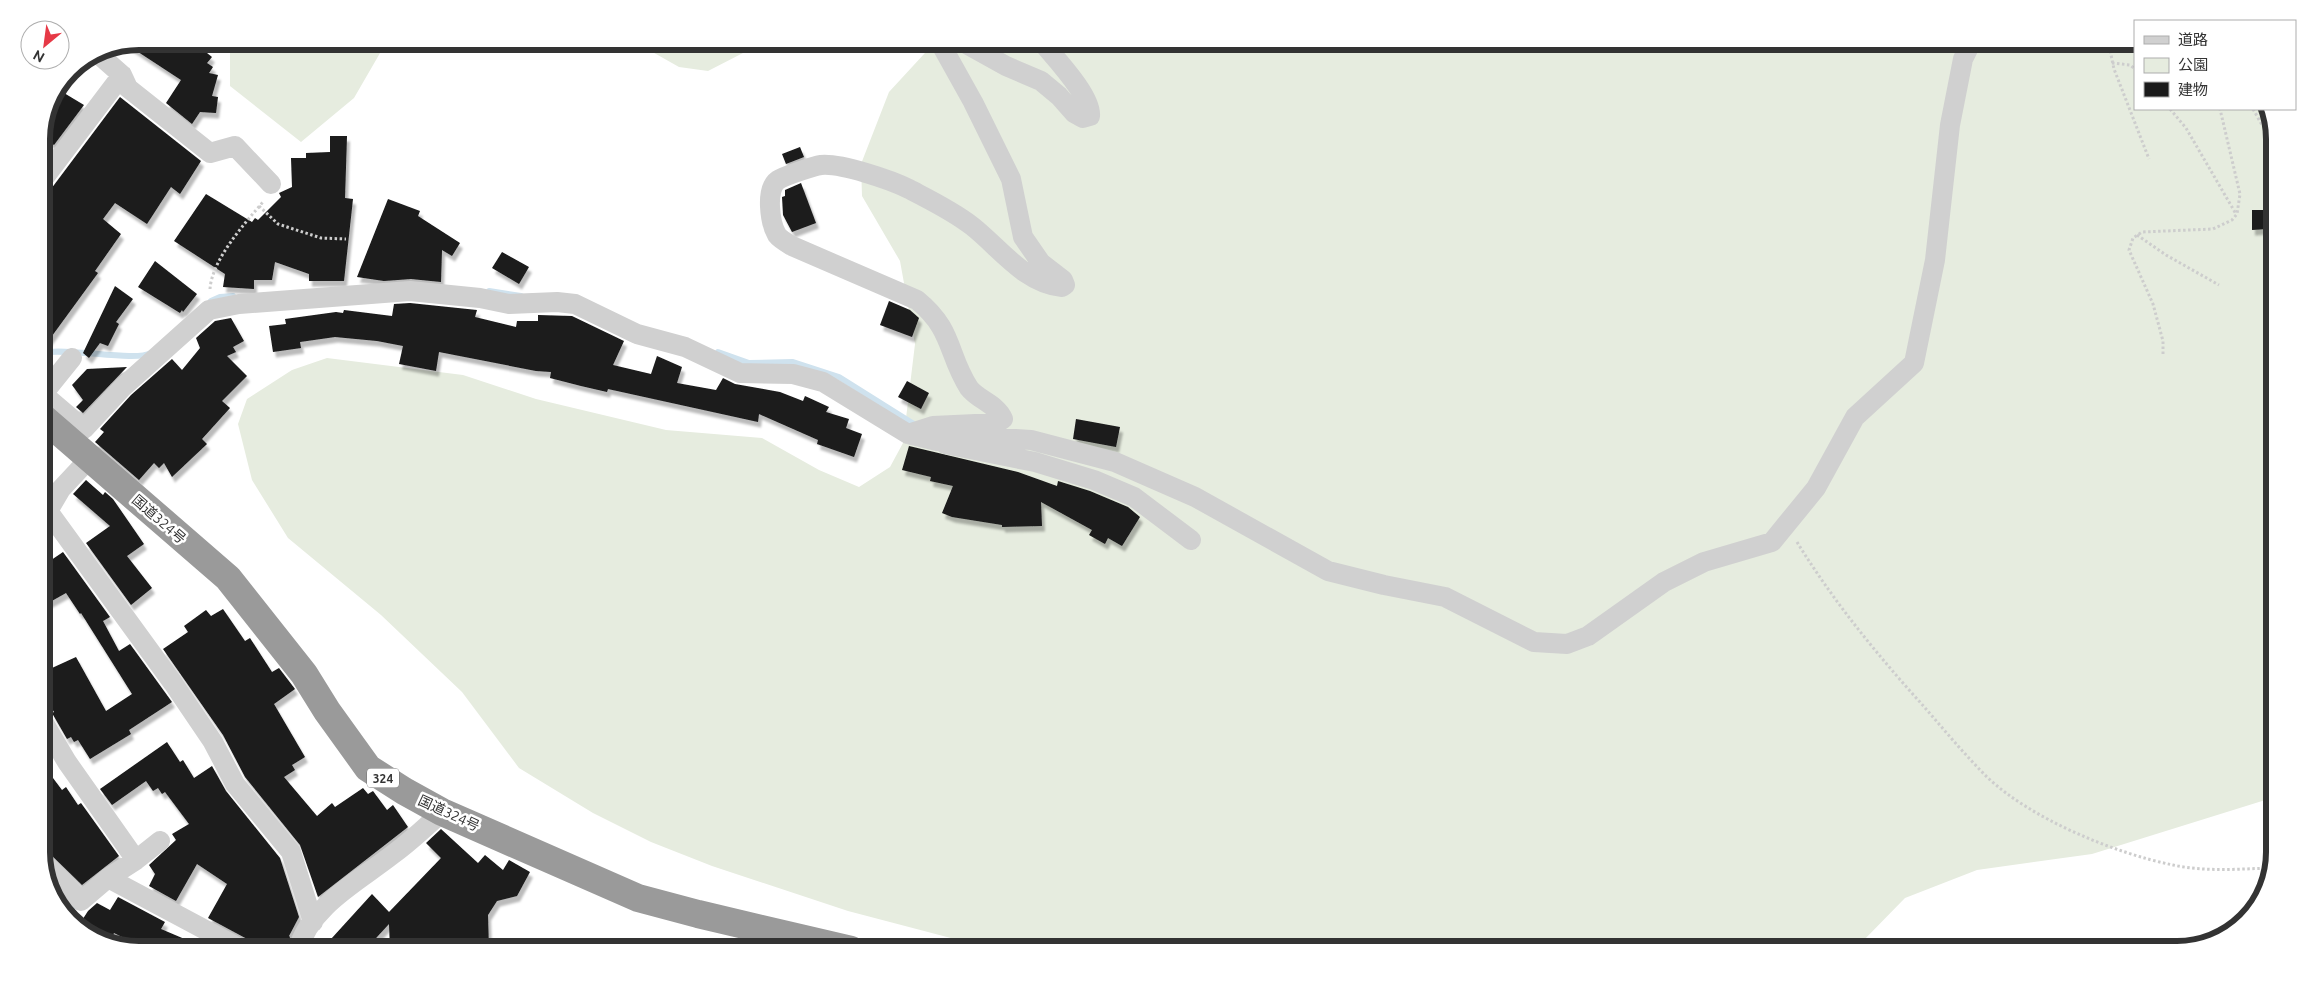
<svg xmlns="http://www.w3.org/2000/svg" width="2316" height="991" viewBox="0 0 2316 991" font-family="Ubuntu,'Noto Sans JP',sans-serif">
<defs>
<filter id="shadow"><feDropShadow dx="3" dy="5.5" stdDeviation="1" flood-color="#0004"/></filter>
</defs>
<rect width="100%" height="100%" fill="#fff"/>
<path fill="#e6ecdf" d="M230 41H387L354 98 301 142 230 86Z
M633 41H750L743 53 708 71 679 67Z
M936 41H2135V109H2266L2275 133V797L2092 854 1977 870 1905 898 1862 942 1857 950H1011L966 942 848 911 712 866 651 842 593 813 519 768 462 692 381 615 288 538 252 480 238 424 247 399 292 370 327 358 463 375 536 399 666 430 762 438 819 470 859 487 890 467 903 443 915 344 900 261 862 196 861 164 889 92Z"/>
<path fill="#cfe2ee" d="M48 877 76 905 72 920 61 911Z"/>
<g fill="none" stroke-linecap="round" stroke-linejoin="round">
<path stroke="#cfe2ee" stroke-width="6" d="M489 291 521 296
M211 301 220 297 233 296
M718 352 749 363 793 362 839 377 917 426
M41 353C67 347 135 362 151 353"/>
</g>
<path fill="#1a1a1a" filter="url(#shadow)" d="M139 41H207L202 49 212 57 207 63 213 67 209 73 218 75 212 96 218 97 216 113 200 112 192 124 166 103 181 80 126 44Z
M64 93 84 105 54 145 41 136V133L50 100 57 104Z
M120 97 201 161 180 194 171 187 147 224 115 203 103 219 121 234 95 271 98 273 41 351V194L48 193Z
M330 136H347L345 198 353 199 344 281H309V274L275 262 272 280H254V289L223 287 225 274 174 241 206 194 252 222 255 218 258 220 281 197 279 193 292 187 291 158H306V153L330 152Z
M800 147 804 157 786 164 782 154Z
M801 183 816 223 792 232 783 215 782 197 785 196V190Z
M388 199 420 211 418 216 460 243 452 256 442 250 441 282 411 279 384 281 357 277Z
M2252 210H2267V229L2252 230Z
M502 252 529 267 519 284 492 268Z
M155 261 197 294 183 312 182 310 180 313 138 287Z
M115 286 133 299 116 322 119 324 108 346 100 343 89 358 83 353Z
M889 301 910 310 919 318 912 337 880 325Z
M410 303 477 310 475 317 516 327 517 321H538V315L572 316 624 341 613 365 651 374 657 356 682 367 677 383 716 390 723 378 735 384 780 392 803 401 805 396 829 407 826 412 849 419 846 428 862 434 854 457 817 444 818 440 759 414 758 422 608 389 607 392 581 386 550 378 551 372 536 371 439 352 436 371 399 364 403 346 377 341 335 337 300 342 301 348 273 352 269 326 286 324 285 319 336 312 343 313 344 310 392 316 394 304Z
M231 318 244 341 233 347 236 352 227 356 247 376 222 401 230 408 202 439 207 444 172 477 164 463 159 468 154 463 139 480 95 442 104 432 100 429 131 395 172 359 182 370 200 348 196 338 215 321Z
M127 367 83 413 76 407 83 400 72 385 87 369Z
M907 381 929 393 921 409 898 397Z
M1076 419 1120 427 1116 447 1073 439Z
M909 446 1018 472 1057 486 1058 481 1090 491 1128 507 1140 517 1122 546 1108 538 1105 544 1089 535 1092 530 1041 502 1042 526 1002 527V525L952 517 942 513 953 486 930 481 931 477 902 470Z
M86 480 103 495 105 492 113 499 144 544 127 556 152 588 131 605 86 543 110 526 73 494Z
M63 552 110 617 103 621 119 651 130 644 172 702 129 730 131 734 90 759 78 740 74 742 71 737 67 739 52 713 54 712 41 689V673L76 657 106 711 132 694 81 613 80 614 66 593 41 607V567Z
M223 609 245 641 250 638 272 672 279 668 295 689 274 704 305 757 292 765 295 770 284 777 317 816 332 803 335 807 363 788 368 794 373 791 387 810 393 805 408 827 318 897 300 845 245 777 223 735 163 649 188 632 184 626 206 610 211 616Z
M167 742 180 762 183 760 194 778 212 766 226 791 280 858 299 917 289 936 290 937 286 950H255L249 940 208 918 227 884 197 864 176 901 149 886 155 874 149 865 176 840 172 834 189 824 165 792 162 794 158 788 153 791 146 781 112 805 100 789Z
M53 778 62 790 66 787 78 805 81 803 119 856 82 885 41 845V786Z
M441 829 478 863 485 855 503 870 509 860 530 872 517 896 497 901 488 915 489 950H390L389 924 365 950H321L372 894 389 912 441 858 426 843Z
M118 897 165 922 161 929 194 943 196 938 217 950H158L139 942 138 945 114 933 112 937 79 925 88 911 97 903 110 910Z"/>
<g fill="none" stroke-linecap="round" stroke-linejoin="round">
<path stroke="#cdcdcd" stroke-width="3" stroke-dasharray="2.5 2.5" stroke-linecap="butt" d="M2108 41 2114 69 2149 159
M2112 63 2130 65 2135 69
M2170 109 2186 128 2236 214
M2253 109 2262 125 2275 139
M259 206 278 224 321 238 346 239
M2137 235 2166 255 2219 285
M210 289C212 260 244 224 263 202
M2163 354V341L2153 304 2129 250 2133 238 2142 232 2213 229 2232 220 2237 214 2240 194 2220 109
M1797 542C1832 599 1874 651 1919 701 1941 726 1963 753 1987 777 2031 819 2114 853 2173 865 2205 872 2239 869 2271 868"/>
<path stroke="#d0d0d0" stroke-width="20" d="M961 41 1006 66 1041 81 1059 96 1074 113 1083 118 1090 116C1092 96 1054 57 1041 41
M122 75 128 88 210 153 235 146 271 184
M41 182 122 75 96 52
M43 394 72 358
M41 396 43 394 84 429 123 387 209 310 239 304 410 291 480 298 509 304 557 302 575 304 637 334 685 347 740 373 793 374 823 382 908 434 937 441 974 436 1031 440 1115 462 1195 497 1328 571 1384 585 1445 597 1534 642 1567 644 1588 636 1664 582 1704 562 1772 542 1816 488 1855 417 1914 363 1935 260 1950 125 1963 59 1972 41
M908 434 933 426 997 423 1003 419C997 404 978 400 969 388 947 354 954 330 917 300L792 246C787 243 780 239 777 235 770 223 765 189 778 180 784 176 814 166 821 165 841 163 891 180 909 189 930 200 953 211 972 226 999 247 1025 284 1062 287L1065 285 1063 280 1041 263 1023 237 1011 179 973 102 939 41
M945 444 1035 462 1094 480 1134 497 1191 540
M48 511 173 683 213 742 235 784 291 852 313 922
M41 517 48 511 61 489 89 459
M41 718 67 762 136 860 108 878
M136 860 160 841
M42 861 81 901 108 878 243 950
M298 950C310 906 359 881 392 855 410 842 426 827 442 812"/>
<path stroke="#9a9a9a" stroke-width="28" d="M41 416 228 578 304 674 327 711 368 768 404 791 442 812 638 898 698 914 851 950"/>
</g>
<g text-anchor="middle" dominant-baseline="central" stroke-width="5" stroke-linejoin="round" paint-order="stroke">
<rect fill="#fff" stroke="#707070" stroke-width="1" x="367" y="768.5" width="32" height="19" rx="4"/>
<g font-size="12" font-weight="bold" fill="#333">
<text x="383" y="778">324</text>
</g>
<g font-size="14" fill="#333" stroke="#fff">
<text transform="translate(159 519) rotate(41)">国道324号</text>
<text transform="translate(449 813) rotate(25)">国道324号</text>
</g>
</g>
<path d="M0 0H2316V991H0ZM139 50H2177A89 89 0 0 1 2266 139V852A89 89 0 0 1 2177 941H139A89 89 0 0 1 50 852V139A89 89 0 0 1 139 50Z" fill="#fff" fill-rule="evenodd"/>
<path fill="none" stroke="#333" stroke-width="6" d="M139 50H2177A89 89 0 0 1 2266 139V852A89 89 0 0 1 2177 941H139A89 89 0 0 1 50 852V139A89 89 0 0 1 139 50Z"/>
<rect x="2134" y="20" width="162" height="90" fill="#ffffff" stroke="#adadad"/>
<rect x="2144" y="36" width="25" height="8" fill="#d0d0d0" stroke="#adadad"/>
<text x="2178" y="45" font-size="15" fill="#333333">道路</text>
<rect x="2144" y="58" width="25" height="15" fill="#e6ecdf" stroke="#adadad"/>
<text x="2178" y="70" font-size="15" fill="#333333">公園</text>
<rect x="2144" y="82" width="25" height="15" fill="#1a1a1a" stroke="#adadad"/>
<text x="2178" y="95" font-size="15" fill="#333333">建物</text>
<g transform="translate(45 45) rotate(209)"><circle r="24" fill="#ffffff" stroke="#adadad"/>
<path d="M0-4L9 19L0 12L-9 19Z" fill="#e63946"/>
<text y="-8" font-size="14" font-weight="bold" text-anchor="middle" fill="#333333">N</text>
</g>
</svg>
